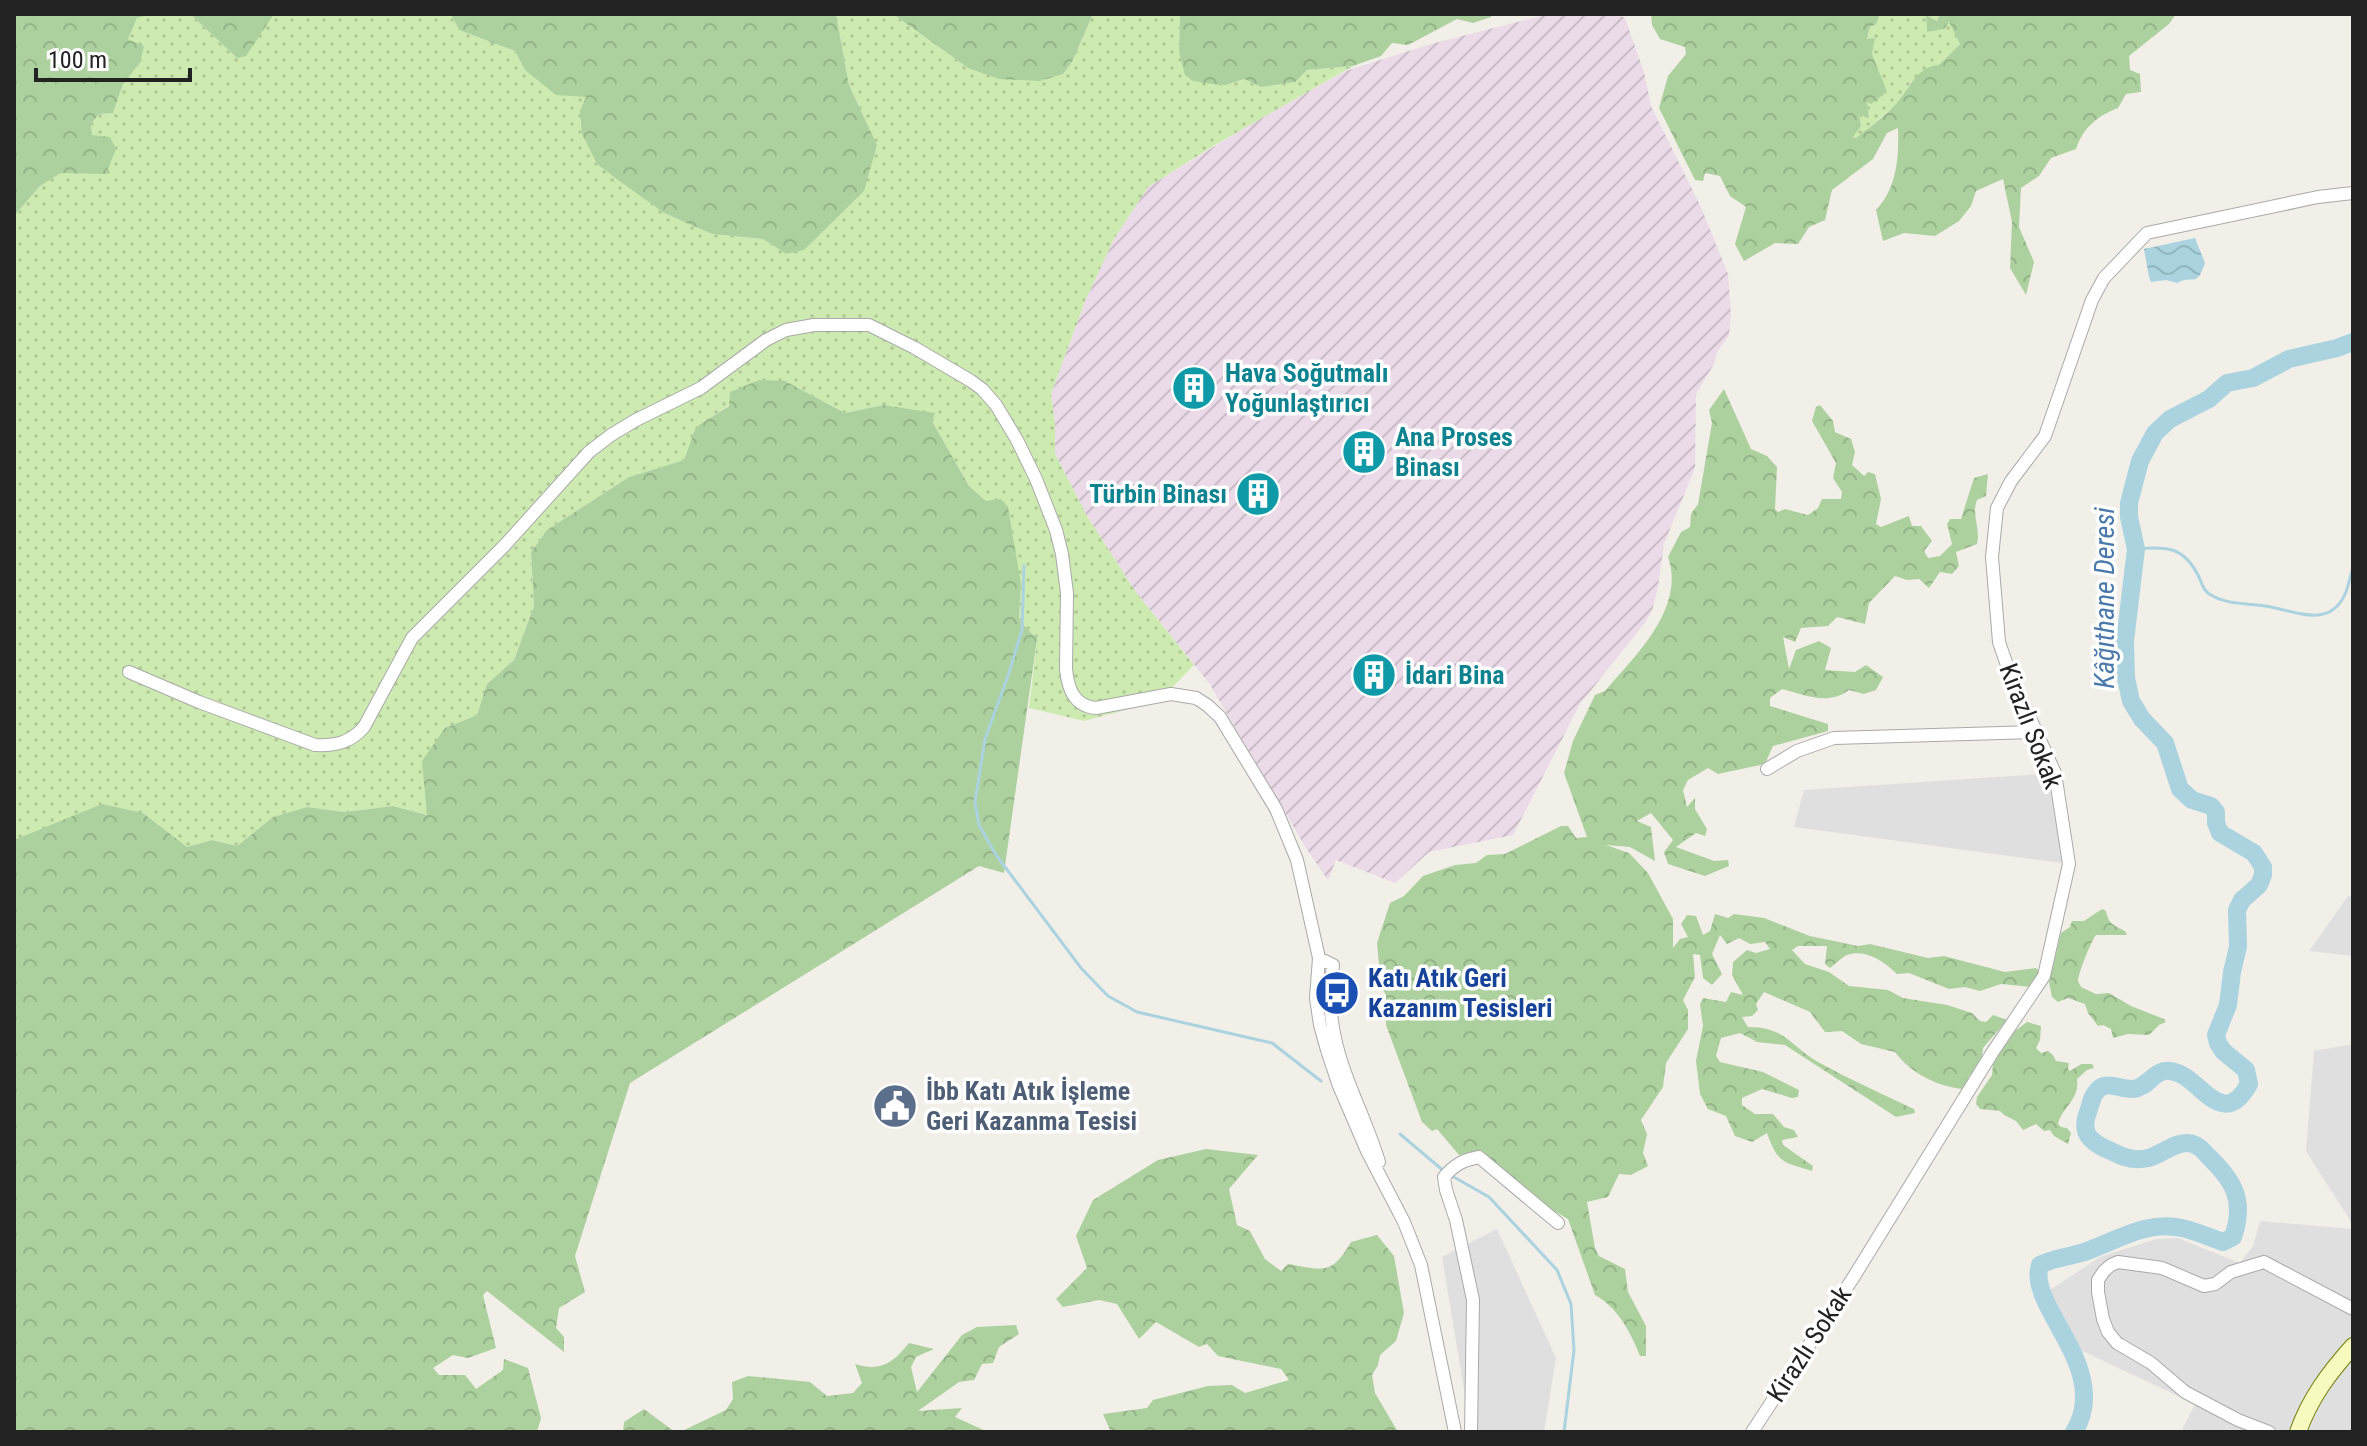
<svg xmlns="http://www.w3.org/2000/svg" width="2367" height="1446" viewBox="0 0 2367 1446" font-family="'Roboto Condensed',sans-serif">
<defs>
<pattern id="industrial-furrows" width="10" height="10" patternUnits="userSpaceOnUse" patternTransform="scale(2)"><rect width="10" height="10" fill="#ebdbe8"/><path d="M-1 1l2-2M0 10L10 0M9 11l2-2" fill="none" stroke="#c9bcc7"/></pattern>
<pattern id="grass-dots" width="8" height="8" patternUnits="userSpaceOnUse" patternTransform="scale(2)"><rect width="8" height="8" fill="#cdebb0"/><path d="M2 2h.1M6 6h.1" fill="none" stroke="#b0c997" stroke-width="1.8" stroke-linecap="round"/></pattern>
<pattern id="forest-crowns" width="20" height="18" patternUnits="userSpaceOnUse" patternTransform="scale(2)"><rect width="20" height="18" fill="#add19e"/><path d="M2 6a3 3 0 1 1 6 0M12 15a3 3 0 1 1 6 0" fill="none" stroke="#95b388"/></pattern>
<pattern id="water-waves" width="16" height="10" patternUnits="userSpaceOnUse" patternTransform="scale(2)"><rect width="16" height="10" fill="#aad3df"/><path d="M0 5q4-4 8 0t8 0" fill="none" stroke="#92b5bf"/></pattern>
</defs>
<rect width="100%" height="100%" fill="#f2efe9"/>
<path fill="#e0dfdf" d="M2055 773 2069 864 1794 827 1804 790Z
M2348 896 2353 897V956L2309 951Z
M2353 1044V1225L2306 1151 2314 1051Z
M2260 1221 2353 1229V1432H2181L2195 1404 2076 1348 2050 1290 2100 1257 2156 1239 2178 1238 2240 1263 2253 1246Z
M1497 1229 1556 1358 1544 1432H1471L1442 1257Z"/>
<path fill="url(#industrial-furrows)" d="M1548 14H1617L1625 18 1644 72 1651 106 1701 207 1728 274 1731 314 1729 335 1717 352 1714 364 1696 394 1695 468 1664 544 1658 587 1652 611 1644 624 1580 704 1513 835 1429 852 1395 883 1336 860 1328 880 1306 848 1209 683 1135 591 1087 516 1055 454V423L1051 394 1085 301 1114 239 1148 187 1246 127 1345 71 1431 44Z"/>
<path fill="url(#grass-dots)" d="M153 14H190L237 58 274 14H451L459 30 515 51 525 70 587 97 597 164 664 213 712 234 763 239 786 254 877 146 849 85 836 14H893L968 68 1063 74 1072 62 1093 14H1180L1179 52 1226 85 1244 79 1261 87 1294 82 1307 70 1353 66 1215 145 1148 187 1114 239 1085 301 1051 394 1055 423V454L1087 516 1135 591 1194 665 1159 701 1084 721 1029 708 1037 639 1019 620 1021 584 986 501 969 486 932 421 883 405 845 413 785 381 729 405 697 427 684 460 629 477 547 530 531 552 534 606 514 660 487 684 477 715 445 728 428 815 393 806 344 812 307 807 273 817 237 846 212 840 187 847 143 813 14 840V216L40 186 61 173 92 135 91 124 99 114 113 113 123 83 140 63 128 39 137 17Z
M1880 14H1940L1937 21 1926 16 1927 32 1949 21 1960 44 1939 65 1911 82 1898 103 1857 138 1852 137 1861 126 1859 113 1868 119 1867 102 1886 92 1872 54 1874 38 1867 40 1870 27 1876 24Z"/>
<path fill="url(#forest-crowns)" d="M14 14H153L137 18 128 39 144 46 140 63 123 84 113 113 99 114 91 124 92 135 110 137 116 149 106 174 61 173 40 186 14 216Z
M190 14H274L246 56 237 58Z
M451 14H836L849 85 877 145 864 191 804 250 786 254 763 239 712 234 664 213 618 180 597 164 582 134 580 111 586 97 556 95 525 70 515 51 459 30Z
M893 14H1093L1072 62 1063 74 1040 81 999 79 968 68Z
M1180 14H1491V17L1473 23 1457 19 1408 45 1392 43 1381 56 1353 66 1307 70 1295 82 1261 87 1244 79 1226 85 1212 84 1193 81 1185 75 1179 52Z
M1651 14H1880L1876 24 1870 27 1867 39 1875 38 1872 54 1887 92 1871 104 1867 102 1869 119 1859 114 1861 126 1853 137 1856 138C1870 127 1885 116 1897 103 1909 89 1917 66 1939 65L1960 44 1949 22 1944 29 1927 32 1926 15 1937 21 1940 14H2176L2169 24 2129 56 2130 70 2140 74 2141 92 2126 94 2118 108C2097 116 2083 128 2076 149L2051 158 2039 176 2021 188 2019 227 2034 262 2026 295 2010 268 2012 222 2003 179 1976 191 1971 206 1959 221 1935 236 1904 233 1883 241 1876 210C1897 188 1899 157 1898 128L1887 133 1873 159 1832 190 1825 220 1809 227 1798 244 1775 243 1744 261 1735 244 1746 207 1730 196 1720 176 1705 173 1703 181 1695 180 1659 108 1668 76 1686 54 1685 47 1660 39 1652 25Z
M759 380 785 381 845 413 883 405 935 413 932 421 969 486 986 501 1001 499 1008 507 1021 584 1019 620 1037 639 1004 873 979 866 630 1083 575 1256 585 1292 559 1308 556 1328 564 1337V1352L487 1291 483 1295 496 1348 468 1358 453 1355 433 1368 439 1375H465L476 1389 503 1370 504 1359 528 1368 541 1418 537 1432H14V840L102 804 143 813 187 847 212 840 237 846 273 817 307 807 344 812 393 806 427 815 422 761 445 728 477 715 487 684 514 660 534 606 531 552 547 530 629 477 684 460 696 427 729 406 730 392Z
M1724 389 1751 449 1767 456 1777 467 1775 509 1778 512 1785 509 1808 515 1818 508 1822 499H1841L1842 492 1833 478 1836 463 1812 421 1816 407 1820 405 1833 421 1835 432 1851 439 1855 452 1852 465 1864 476 1868 472 1875 474 1881 499 1876 524 1881 527 1909 516 1912 526H1921L1932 541 1924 551 1928 558 1940 556 1952 544 1947 524 1950 519H1961L1974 478 1988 474 1986 496 1977 500C1971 516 1981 528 1977 544L1956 552 1959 566 1952 574 1940 572 1929 588 1919 579 1907 580 1895 576 1869 603 1865 624 1837 617 1828 626 1801 628 1795 642 1783 637 1789 669 1796 650 1819 641 1831 648 1825 670 1855 672 1866 665 1883 677 1876 690 1864 694 1849 690C1828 706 1805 695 1782 689L1770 698V706L1828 724V731L1773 746 1765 764 1718 774 1708 768 1688 780 1683 790 1687 807 1695 798V809L1707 829 1705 836 1696 833 1676 847 1714 861 1728 860 1729 866 1705 876 1668 864 1664 852 1673 840 1651 813 1637 821 1651 827 1655 861 1630 847 1606 845 1629 853 1648 873 1673 919V948L1680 939 1688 937 1681 924 1687 915 1696 916 1703 935 1710 931 1715 914 1728 918 1734 914 1764 918 1810 936 1858 946 1870 944 1928 958 1944 956 2005 972 2036 968 2041 973 2031 987 2001 984 1980 991 1965 987 1949 989 1909 973 1897 974C1885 962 1865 948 1847 955 1841 958 1835 964 1830 968L1825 964 1827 946H1798L1792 950 1805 964 1829 972 1849 986 1888 990 1903 998 1947 1005 1972 1013 1980 1021 1986 1022 1993 1015 2007 1020 1983 1048 1981 1063 1969 1076 1965 1089C1940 1088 1910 1073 1895 1052L1861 1044 1842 1031 1825 1032 1810 1012 1764 992 1756 1004 1758 1010 1752 1016 1742 1017 1748 1027C1786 1027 1790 1046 1818 1062 1849 1079 1882 1094 1914 1109L1915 1113 1896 1117 1785 1045 1757 1042 1740 1033 1721 1038 1716 1056 1720 1062 1763 1072 1799 1090 1798 1097 1792 1098 1762 1089 1742 1098V1105L1755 1114H1773L1784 1127 1794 1130 1798 1137 1782 1140 1783 1145 1813 1166 1812 1171C1783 1162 1778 1164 1767 1133L1752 1142 1735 1136 1726 1116 1708 1109 1700 1094 1696 1061 1703 1026 1700 1004 1703 998 1726 1002 1731 992 1743 995 1732 975 1733 962 1747 950 1756 953 1770 949 1765 942 1750 944 1739 938 1727 944 1720 935 1712 954 1722 974 1712 985 1703 978 1700 955 1693 954 1695 977 1683 1000 1688 1010V1029L1666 1063 1663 1087 1641 1120 1647 1134 1643 1153 1648 1166 1631 1175 1619 1174 1608 1197 1587 1202 1595 1248 1599 1256 1625 1269 1628 1292 1646 1326V1356H1640C1630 1331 1618 1308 1595 1295L1568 1219 1547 1207 1486 1156 1474 1152 1459 1155 1437 1129 1432 1131 1422 1122 1386 1025V995L1381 986 1377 943 1390 903 1404 896 1423 876 1455 865 1476 863 1487 855 1505 854 1561 826H1568L1576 838 1587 837 1564 773 1573 741 1595 695 1605 691C1635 656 1686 608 1668 557L1681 532 1690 527 1691 514 1698 504 1712 423 1709 410Z
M2102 909 2106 911C2109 925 2114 925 2125 931L2127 935H2096C2091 941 2079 972 2078 980 2078 982 2080 985 2081 987L2096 994 2109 993 2131 1006 2164 1019 2166 1022 2159 1025 2149 1035 2128 1034 2113 1038 2111 1029 2103 1025 2098 1026 2088 1013 2085 1004 2068 998 2058 1002 2052 997 2049 982 2061 933 2070 927 2072 921H2084Z
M2027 1022 2041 1026 2040 1040 2036 1048 2041 1053 2048 1051 2053 1055 2056 1061 2069 1063 2068 1069 2070 1071 2081 1064H2092L2094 1068 2087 1070 2077 1079C2080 1100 2062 1107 2058 1124L2061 1127 2067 1128 2071 1133 2068 1144 2054 1136 2050 1130 2044 1131 2036 1124 2023 1130 2016 1121 2004 1115 2000 1111 1980 1109 1976 1104 1977 1097 1992 1075 1993 1064 2015 1031Z
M1206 1149 1258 1155 1229 1189 1237 1225 1250 1231 1265 1259 1281 1271 1288 1264C1324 1270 1331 1276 1351 1242L1377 1235 1394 1256 1404 1313 1396 1341 1380 1355 1378 1365 1372 1375 1375 1393 1398 1432H1115L1110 1430 1103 1414 1147 1408 1153 1400 1208 1386 1232 1385 1245 1393 1289 1380 1281 1369 1218 1356 1207 1344 1199 1347 1156 1322 1139 1339 1117 1304 1099 1300 1063 1307 1056 1299 1087 1268 1076 1236 1093 1200 1158 1160Z
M1016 1325 1019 1334 999 1347 993 1363 982 1364 974 1380 959 1382 918 1411 962 1408 955 1417 988 1432H680L726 1410 733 1399 732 1382 748 1376 810 1382 827 1396 853 1393 862 1383 855 1364C881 1372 893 1363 909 1343L934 1349 916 1357 911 1367 917 1392 962 1335 977 1327Z
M644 1409 675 1432H623L624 1422Z"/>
<path fill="url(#water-waves)" d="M2195 238 2205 263C2196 289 2194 274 2177 283L2166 280 2151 282 2149 277 2144 249Z"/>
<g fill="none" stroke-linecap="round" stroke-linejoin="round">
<path stroke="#aad3df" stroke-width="3" d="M2136 549C2165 546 2183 546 2198 575 2202 583 2203 591 2211 595 2228 605 2247 603 2265 606 2294 610 2330 631 2346 592 2349 584 2350 576 2353 568
M1024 566 1022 630 1008 676 985 739 975 802 979 825 996 855 1081 968 1108 996 1137 1012 1272 1043 1321 1081
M1400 1134 1445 1172
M1452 1176 1489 1197 1557 1270 1571 1304 1574 1350 1564 1432"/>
<path stroke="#aad3df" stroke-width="18" d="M2074 1432C2113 1369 2026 1306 2040 1265 2055 1257 2071 1257 2087 1251 2118 1240 2147 1220 2182 1228 2195 1231 2209 1237 2223 1242L2233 1237C2246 1200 2233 1180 2208 1156 2202 1149 2197 1144 2188 1143 2174 1142 2161 1155 2148 1158 2136 1161 2124 1158 2113 1152 2093 1143 2079 1136 2088 1112 2090 1107 2091 1100 2094 1095 2104 1077 2118 1090 2133 1089 2148 1088 2154 1069 2170 1071 2199 1073 2221 1134 2249 1084L2246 1070 2223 1051 2218 1043 2216 1035 2228 1005 2232 972 2238 947 2237 910 2242 900 2259 885 2263 875V867L2254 853 2220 833 2216 823V812L2211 806 2192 800 2180 789 2165 743 2142 719 2131 701 2126 678 2125 641 2136 549 2129 517V503L2140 461 2155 433 2170 419 2209 399 2227 383 2253 378 2289 359 2337 348 2353 342"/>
<g stroke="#a9a9a9" stroke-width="14">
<path id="street" d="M129 672 199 702 315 745C335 746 350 743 364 727L412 638 504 546 589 452 611 435 636 420 701 388 766 340 786 330 814 325H869L915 348 971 381 982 389 996 405 1017 440 1036 479 1056 530 1062 554 1067 593 1066 669C1068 689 1074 706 1096 708L1171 694 1196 698 1207 705 1220 717 1276 809 1297 860 1319 958 1316 998 1320 1025 1327 1050 1339 1086 1367 1151 1404 1222 1421 1265 1455 1432
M1767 769 1797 751 1834 738 2035 732
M1319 958 1333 965C1331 984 1329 1002 1332 1021 1338 1070 1365 1115 1379 1162
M1471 1432 1473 1300 1456 1220 1446 1190 1444 1177C1454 1165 1463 1160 1479 1157L1558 1223
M1752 1432 1853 1278 1992 1053 2044 976 2069 864 2055 773 2010 674 1999 642 1992 557 1997 508 2011 481 2045 436 2092 300 2104 278 2147 233 2318 197 2353 193
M2269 1432 2238 1420 2185 1392 2151 1363 2117 1343 2108 1332 2103 1319 2098 1292V1280L2104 1271 2111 1265 2118 1262 2162 1268 2204 1286 2215 1284 2231 1272 2264 1262 2353 1309"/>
</g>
<g stroke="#707d05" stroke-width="18">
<path id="secondary" d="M2298 1432C2310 1398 2329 1373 2353 1346"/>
</g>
<use href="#street" stroke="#fff" stroke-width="12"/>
<use href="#secondary" stroke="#f7fabf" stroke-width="16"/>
</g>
<defs>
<g id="building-disc" transform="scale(2.3)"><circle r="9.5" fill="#0f9aa8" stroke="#fff"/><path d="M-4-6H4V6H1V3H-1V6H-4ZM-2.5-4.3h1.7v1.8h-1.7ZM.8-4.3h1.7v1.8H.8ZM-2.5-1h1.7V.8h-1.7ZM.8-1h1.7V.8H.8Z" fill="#fff"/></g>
<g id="bus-disc" transform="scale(2.3)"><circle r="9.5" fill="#1a4fb4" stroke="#fff"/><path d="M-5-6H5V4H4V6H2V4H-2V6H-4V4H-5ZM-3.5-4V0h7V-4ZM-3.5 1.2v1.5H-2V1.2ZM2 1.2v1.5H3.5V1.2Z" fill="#fff"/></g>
<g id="civic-disc" transform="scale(2.3)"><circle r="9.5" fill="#5c6f8a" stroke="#fff"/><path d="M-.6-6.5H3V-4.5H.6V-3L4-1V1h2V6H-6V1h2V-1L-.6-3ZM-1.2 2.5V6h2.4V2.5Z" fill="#fff"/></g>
</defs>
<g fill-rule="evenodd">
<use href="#building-disc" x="1194" y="388"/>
<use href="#building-disc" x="1364" y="452"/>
<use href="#building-disc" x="1258" y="494"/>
<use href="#building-disc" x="1374" y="675"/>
<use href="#bus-disc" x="1337" y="993"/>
<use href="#civic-disc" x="895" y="1106"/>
</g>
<g text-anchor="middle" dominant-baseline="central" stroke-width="7" stroke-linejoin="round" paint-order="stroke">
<g font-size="26" font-weight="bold" fill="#0d838f" stroke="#fff" text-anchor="start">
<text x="1225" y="373">Hava Soğutmalı<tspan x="1225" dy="30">Yoğunlaştırıcı</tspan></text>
<text x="1395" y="437">Ana Proses<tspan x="1395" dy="30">Binası</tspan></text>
<text x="1227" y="494" text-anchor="end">Türbin Binası</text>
<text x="1405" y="675">İdari Bina</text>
</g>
<g font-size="26" fill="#222" stroke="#fff">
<text transform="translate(2031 726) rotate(69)">Kirazlı Sokak</text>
<text transform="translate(1809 1344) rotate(-57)">Kirazlı Sokak</text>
</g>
<g font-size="26" font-weight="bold" fill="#164399" stroke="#fff" text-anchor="start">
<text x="1368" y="978">Katı Atık Geri<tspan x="1368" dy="30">Kazanım Tesisleri</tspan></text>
</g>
<g font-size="26" font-weight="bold" fill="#4e5e75" stroke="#fff" text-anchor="start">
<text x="926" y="1091">İbb Katı Atık İşleme<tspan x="926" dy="30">Geri Kazanma Tesisi</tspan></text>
</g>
<g font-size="28" font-style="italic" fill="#4a7aab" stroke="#fff">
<text transform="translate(2104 598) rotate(-90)">Kâğıthane Deresi</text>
</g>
</g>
<rect width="2367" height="1446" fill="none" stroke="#222222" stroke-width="32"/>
<path d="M36 68v12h154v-12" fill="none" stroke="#222222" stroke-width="4"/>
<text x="48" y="68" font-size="24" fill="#222222" stroke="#ffffff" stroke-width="6" paint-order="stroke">100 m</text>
</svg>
